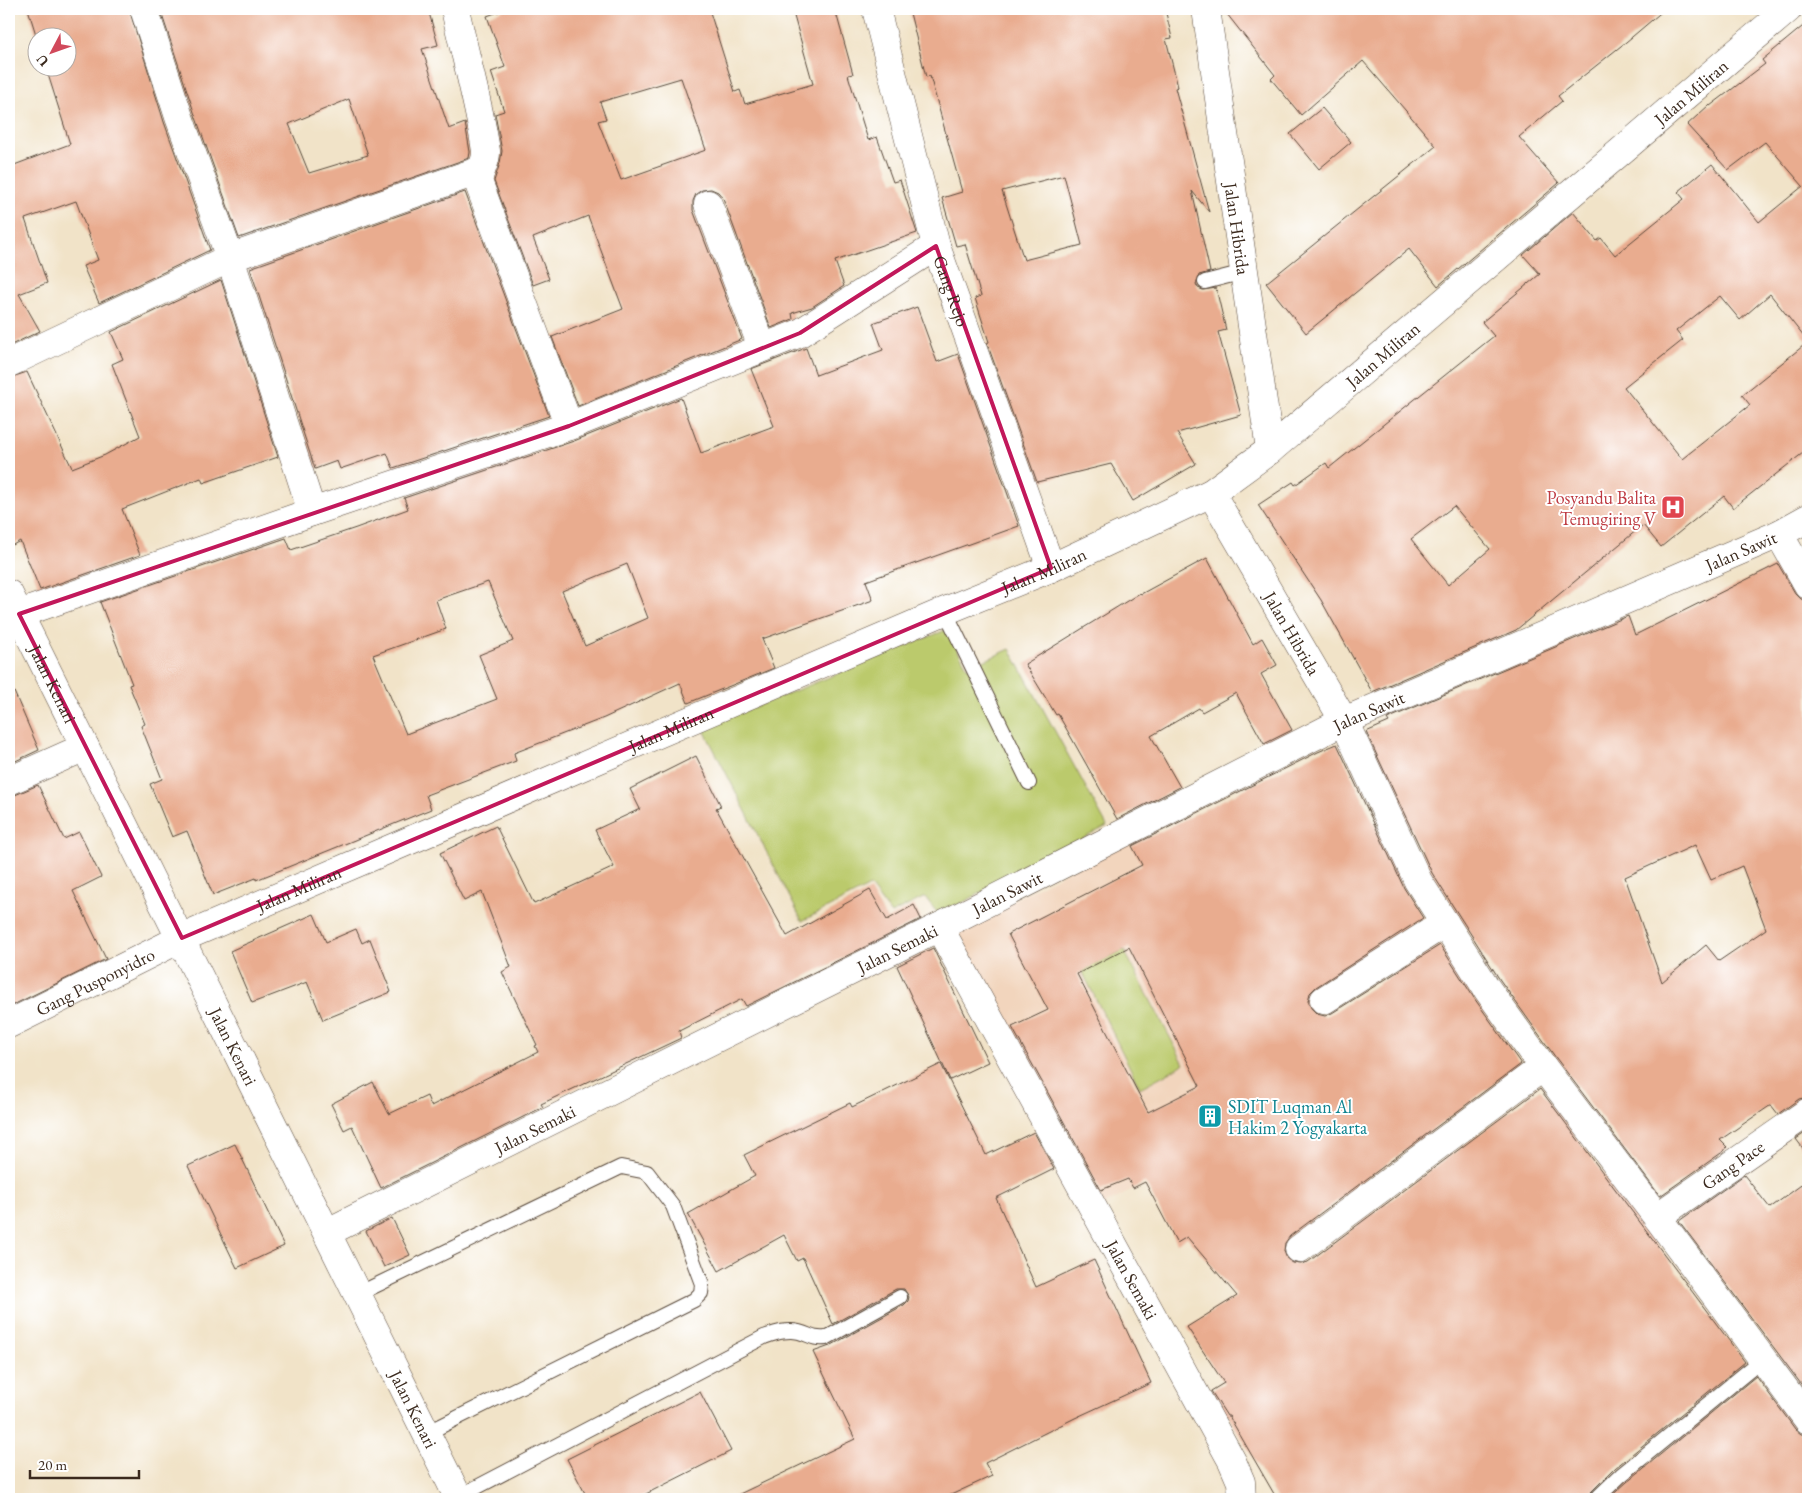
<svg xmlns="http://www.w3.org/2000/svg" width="1817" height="1508" viewBox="0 0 1817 1508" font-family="'EB Garamond',serif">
<rect width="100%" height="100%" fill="#fff"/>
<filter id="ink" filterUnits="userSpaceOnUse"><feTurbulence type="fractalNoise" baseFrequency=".02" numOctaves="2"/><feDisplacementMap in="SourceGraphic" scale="10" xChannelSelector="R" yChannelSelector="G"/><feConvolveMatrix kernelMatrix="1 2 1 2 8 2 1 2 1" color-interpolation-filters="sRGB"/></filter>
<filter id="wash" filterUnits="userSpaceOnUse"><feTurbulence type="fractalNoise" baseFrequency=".0096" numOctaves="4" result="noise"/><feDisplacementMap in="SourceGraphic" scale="20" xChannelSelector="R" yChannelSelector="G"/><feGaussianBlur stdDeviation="1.12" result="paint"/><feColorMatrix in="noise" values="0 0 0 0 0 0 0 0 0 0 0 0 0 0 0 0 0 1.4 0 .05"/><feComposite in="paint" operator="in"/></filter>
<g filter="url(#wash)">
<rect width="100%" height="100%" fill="#f1e3c8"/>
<path fill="#f2d5bd" d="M1145 831 1254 1039 1312 1095 1102 1206 956 930Z"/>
<path fill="#bbca6c" stroke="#7b7a45" d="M946 630 968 668 1010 649 1107 826 939 915 925 897 891 914 870 886 802 921 703 728Z
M1124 950 1184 1064 1140 1088 1082 971Z"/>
<g id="blocks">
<path fill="#e9ac8f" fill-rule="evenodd" d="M28 9H129L164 122 210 250 99 303 83 266 98 260 76 201 25 219 47 283 19 294 40 331 9 346V167L70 144 46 68H68V38H38V41Z
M160 9H428L438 45 422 49 449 129 465 123 470 152 469 158 239 238 194 112ZM349 99 368 155 309 173 289 124Z
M506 9H709L735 92 740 90 745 104 813 84 792 9H835L853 74 848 75 868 140 877 137 893 182 900 180 917 233 835 261 844 286 812 307 792 313 793 319 771 328 723 198 718 192 711 189 702 190 696 194 693 201V210L742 339 578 406 552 337 623 309 588 216 533 238 549 279 533 285 494 181 500 163 502 151 495 114 504 111 491 72 505 67 487 16ZM681 78 706 150 621 180 598 121 606 119 600 102Z
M909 9H1165L1172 38 1166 39 1178 87 1175 88 1209 212 1192 191 1210 272 1199 275 1196 284 1198 288 1203 290 1216 288 1226 330 1218 332 1241 415 1177 433 1196 464 1133 501 1111 464 1037 482 987 343 989 342 975 298 981 296 965 244 956 246 942 198 962 192 930 76 926 77ZM1064 175 1082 245 1024 260 1002 191Z
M1223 9H1665L1626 42 1558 96 1562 101 1519 137 1559 183 1438 286 1409 249 1306 333 1266 283 1436 146 1363 61 1301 115 1271 79 1275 75Z
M1808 22V449L1733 508 1724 496 1661 547 1643 525 1516 630 1372 692 1321 600 1258 505 1293 482 1295 485 1326 463 1329 468 1494 336 1482 322 1540 274 1523 255 1573 212 1597 241 1601 238 1615 255 1684 199 1678 192 1712 164 1759 222 1803 186 1765 142 1728 170 1687 125 1709 105 1710 106 1765 64 1762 60ZM1770 294 1808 342 1742 395 1750 405 1682 459 1624 387 1683 340 1676 331 1720 296 1740 320ZM1454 506 1490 549 1448 585 1411 539Z
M1322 108 1351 142 1319 169 1290 134Z
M465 192 549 416 393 468 387 453 340 469 337 461 315 469 250 268Z
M221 280 278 457 203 483 201 478 122 509 140 555 40 590 20 541 9 547V378L27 372 72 468 105 455 140 436 112 364 123 359 111 332Z
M917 307 937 362 958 354 1019 526 866 581 873 600 762 639 774 668 688 703 680 683 604 718 514 753 516 761 426 795 431 809 256 880V878L213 895 187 831 172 837 150 784 162 779 141 726 145 724 129 685 132 684 100 602 286 538 291 550 356 528 408 509 404 498 574 441 681 398 701 453 774 426 751 369 806 348 816 375 883 350 873 323ZM627 564 648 618 585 646 562 591ZM488 582 513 641 479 655 497 699 406 734 373 655 446 629 436 600Z
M1207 558 1253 644 1262 638 1277 665 1261 674 1292 730 1264 744 1236 693 1202 712 1199 708 1151 736 1180 787 1117 819 1058 714 1056 715 1025 664 1140 593 1141 594Z
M1778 564 1795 593 1801 599 1808 601V1097L1799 1099 1778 1114 1771 1105 1720 1140 1727 1147 1724 1151 1660 1196 1556 1058 1500 980 1432 873 1366 732 1389 722 1387 719 1628 616 1635 635ZM1695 845 1711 880 1742 866 1766 929 1719 961 1706 945 1662 982 1625 877Z
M9 680 39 750 9 764Z
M1337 744 1404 888 1423 918 1316 987 1310 993 1308 1001 1311 1008 1317 1014 1325 1016 1332 1013 1440 945 1474 998 1521 1064 1290 1236 1285 1243 1284 1251 1287 1259 1293 1263 1301 1264 1308 1262 1540 1089 1745 1362 1615 1468 1590 1493 1587 1499H1277L1229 1416H1227L1211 1391 1224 1383 1187 1327 1237 1296 1187 1237 1177 1243 1145 1182 1133 1188 1128 1179 1101 1190 1012 1027 1048 1010 1008 934 1142 865 1132 846 1318 752ZM1129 947 1200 1086 1148 1112 1077 974Z
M696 756 721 806 716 808 787 936 870 890 887 920 914 905 921 919 746 1006 742 999 679 1031 681 1038 541 1104 543 1107 381 1188 352 1126 344 1130 331 1104 373 1082 389 1114 427 1096 431 1106 538 1052 535 1046 537 1045 502 972 511 967 482 892 464 901 440 853 496 826 534 904 614 867 595 830 640 809 630 789Z
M38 785 64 839 79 832 101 877 73 891 106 959 9 1007V796L15 795Z
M314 914 326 942 356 929 362 943 370 939 391 992 323 1020 307 982 252 1003 230 951Z
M933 948 988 1062 950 1080 897 966Z
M941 1064 986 1155 1034 1132 1054 1169 996 1198 1036 1287 1094 1260 1151 1383 1075 1418 985 1463 992 1476 942 1499H729L855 1439 813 1352 830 1346 904 1305 908 1301 909 1297 904 1289H896L833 1324 803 1258 797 1261 784 1235 719 1271 688 1214 755 1176 744 1155 850 1103 852 1107Z
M1808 1131V1155L1796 1139Z
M235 1144 284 1246 237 1268 188 1166Z
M1744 1175 1770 1208 1808 1180V1391L1807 1392 1679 1221Z
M392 1218 410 1255 384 1267 366 1231Z
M1756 1376 1795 1429 1801 1434 1808 1435V1499H1608L1627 1482Z
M700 1392 731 1451 636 1499H588L567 1459Z"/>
</g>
</g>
<g filter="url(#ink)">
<use href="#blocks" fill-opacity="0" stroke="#564638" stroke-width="1"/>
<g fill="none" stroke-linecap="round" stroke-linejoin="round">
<g stroke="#564638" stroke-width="16">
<path id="service" d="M1205 282 1244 272
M945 611 1029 783
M358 1294 621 1167 647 1172 673 1206 702 1284 701 1293 694 1300 427 1433
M458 1497 764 1337C776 1333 787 1329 799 1332 811 1335 811 1339 826 1338L900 1297
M1596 1499 1621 1475 1763 1359"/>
</g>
<g stroke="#564638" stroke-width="29">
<g id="minor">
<path d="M144 9 179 117 230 258 481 170"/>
<path d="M455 9C465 56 479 103 486 151 487 164 477 172 479 184L569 426"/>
<path id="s1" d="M876 9 936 246 1051 568"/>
<path id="s2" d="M1206 9 1270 450"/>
<path d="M708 204 762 347"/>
<path d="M9 363 230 258 312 512"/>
<path id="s3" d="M1211 493 1344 721 1418 881 1487 989 1543 1067 1657 1217 1808 1420"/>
<path d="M1779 534 1808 585"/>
<path d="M19 614 312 512 569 426 800 333 936 246"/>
<path d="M9 781 85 747"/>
<path id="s4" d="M939 927 1232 1461 1241 1482 1242 1499"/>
<path d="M1324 1000 1445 923"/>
<path id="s5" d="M9 1024 182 938 945 611 1051 568 1211 493 1270 450 1788 9"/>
<path id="s6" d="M1657 1217 1808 1112"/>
<path id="s7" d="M328 1232 939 927 1344 721 1779 534 1808 518"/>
<path d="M1299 1249 1543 1067"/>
</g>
</g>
<g stroke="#564638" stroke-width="29">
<g id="secondary">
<path id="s8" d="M9 594 459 1499"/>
</g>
</g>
<use href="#service" stroke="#fff" stroke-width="14"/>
<use href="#minor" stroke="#fff" stroke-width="28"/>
<use href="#secondary" stroke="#fff" stroke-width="28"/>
</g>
</g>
<path fill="none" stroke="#c2185b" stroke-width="4" stroke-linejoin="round" d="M936 246 1051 568 182 938 19 614 569 426 800 333Z"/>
<defs>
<g id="hospital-square" transform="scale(1.25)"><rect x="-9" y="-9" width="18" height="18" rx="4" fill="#e0444e" stroke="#fff"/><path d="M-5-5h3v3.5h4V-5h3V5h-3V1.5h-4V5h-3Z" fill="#fff"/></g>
<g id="building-square" transform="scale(1.25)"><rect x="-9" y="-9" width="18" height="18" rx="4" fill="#0f9aa8" stroke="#fff"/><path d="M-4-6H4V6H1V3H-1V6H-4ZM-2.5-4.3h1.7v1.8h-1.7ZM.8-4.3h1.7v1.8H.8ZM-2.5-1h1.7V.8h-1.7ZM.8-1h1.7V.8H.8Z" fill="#fff"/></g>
</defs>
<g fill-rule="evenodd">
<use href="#hospital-square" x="1673" y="507"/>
<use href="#building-square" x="1210" y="1116"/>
</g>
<g text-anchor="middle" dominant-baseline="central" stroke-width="4" stroke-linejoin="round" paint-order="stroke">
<g font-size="18" fill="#3b2a1e" stroke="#fff">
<text stroke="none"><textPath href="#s5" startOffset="1940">Jalan Miliran</textPath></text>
<text stroke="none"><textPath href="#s2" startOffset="222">Jalan Hibrida</textPath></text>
<text stroke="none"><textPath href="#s1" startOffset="292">Gang Rejo</textPath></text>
<text stroke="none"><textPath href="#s5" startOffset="1535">Jalan Miliran</textPath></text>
<text stroke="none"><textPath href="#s7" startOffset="1569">Jalan Sawit</textPath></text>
<text stroke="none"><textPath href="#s5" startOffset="1130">Jalan Miliran</textPath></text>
<text stroke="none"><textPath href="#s3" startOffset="162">Jalan Hibrida</textPath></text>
<text stroke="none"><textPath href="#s8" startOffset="100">Jalan Kenari</textPath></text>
<text stroke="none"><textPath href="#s7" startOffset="1164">Jalan Sawit</textPath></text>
<text stroke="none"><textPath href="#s5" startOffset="725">Jalan Miliran</textPath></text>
<text stroke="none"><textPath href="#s5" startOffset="320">Jalan Miliran</textPath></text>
<text stroke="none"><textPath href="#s7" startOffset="759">Jalan Sawit</textPath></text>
<text stroke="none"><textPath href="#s7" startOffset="636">Jalan Semaki</textPath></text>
<text stroke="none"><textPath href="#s5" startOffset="96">Gang Pusponyidro</textPath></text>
<text stroke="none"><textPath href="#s8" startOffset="505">Jalan Kenari</textPath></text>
<text stroke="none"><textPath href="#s7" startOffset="231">Jalan Semaki</textPath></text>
<text stroke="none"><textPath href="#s6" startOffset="92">Gang Pace</textPath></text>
<text stroke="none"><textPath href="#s4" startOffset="402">Jalan Semaki</textPath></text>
<text stroke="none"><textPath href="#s8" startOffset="910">Jalan Kenari</textPath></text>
</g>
<g font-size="18" fill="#be3a42" stroke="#fff" text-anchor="end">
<text x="1656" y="497">Posyandu Balita<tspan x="1656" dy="21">Temugiring V</tspan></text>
</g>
<g font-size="18" fill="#0d838f" stroke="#fff" text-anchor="start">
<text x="1228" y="1106">SDIT Luqman Al<tspan x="1228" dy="21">Hakim 2 Yogyakarta</tspan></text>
</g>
</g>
<rect width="1817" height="1508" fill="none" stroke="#fff" stroke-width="30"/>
<g transform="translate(52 52) rotate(229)"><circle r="24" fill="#ffffff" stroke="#b1aaa5"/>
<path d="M0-4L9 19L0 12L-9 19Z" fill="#d1495b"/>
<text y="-8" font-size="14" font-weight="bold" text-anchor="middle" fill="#3b2a1e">U</text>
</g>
<path d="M30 1470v8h109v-8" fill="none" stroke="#3b2a1e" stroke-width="2.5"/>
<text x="38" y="1470" font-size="15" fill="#3b2a1e" stroke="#ffffff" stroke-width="4" paint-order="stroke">20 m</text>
</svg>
